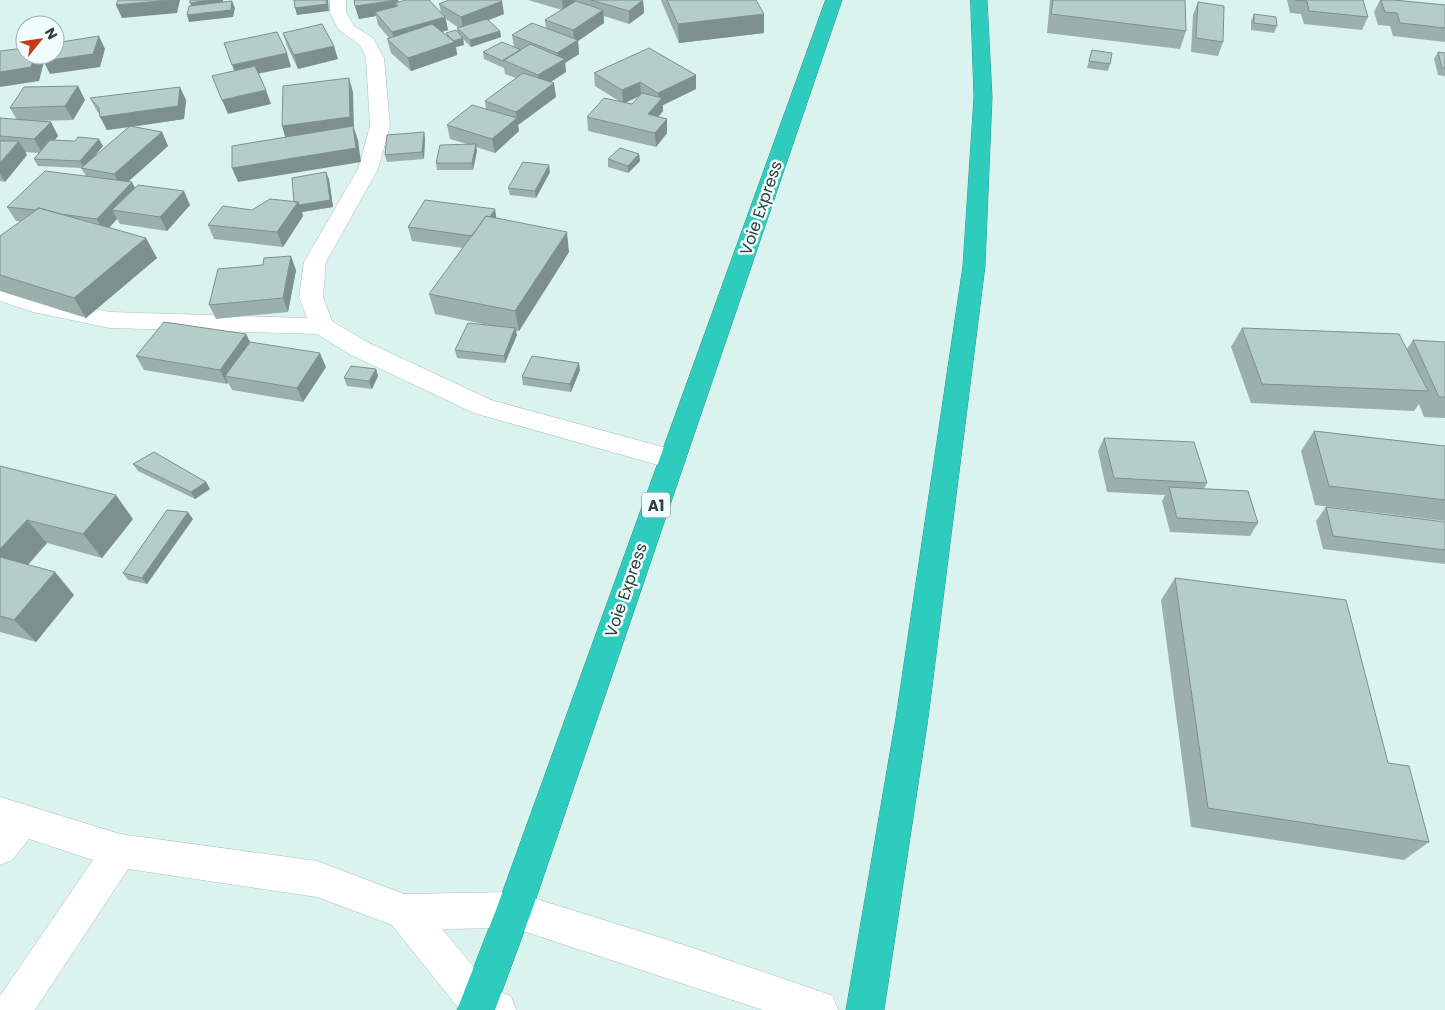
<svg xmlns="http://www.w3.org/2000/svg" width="1445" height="1010" viewBox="0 0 1445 1010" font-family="Poppins,sans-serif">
<rect width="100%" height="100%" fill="#daf3ef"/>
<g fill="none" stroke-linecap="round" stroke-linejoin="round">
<g stroke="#a7c0bc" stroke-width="1">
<path id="minor" d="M330 0H346V12L354 26 373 38 384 58 390 126 378 169 326 262 323 297 332 321 367 342 491 400 681 452 685 459 681 466 672 469 474 413 349 354 317 334 110 328 33 312 0 301V286L37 297 110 312 307 318 299 297 304 262 358 169 370 126 366 58 360 45 338 29 330 12Z
M0 797 120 834 317 861 404 894 514 892 687 946 819 991 833 996 838 1010H763L514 928 442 929 492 989 511 996 516 1010H460L392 925 317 897 128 869 35 1010H0V996L93 860 29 839 12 860 0 865Z"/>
</g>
<g stroke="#309a90" stroke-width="1">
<path id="highway" d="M826 0H842L532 910 495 1010H457L496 910Z
M971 0H987L992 97 985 266 928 718 884 1010H846L896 718 963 266 974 97Z"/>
</g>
<use href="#minor" fill="#fff" fill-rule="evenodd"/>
<use href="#highway" fill="#2eccbd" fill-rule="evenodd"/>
</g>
<path fill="#9bb0ad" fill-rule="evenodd" d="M528 0H643L644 13 629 24 604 16V23L578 41 579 54 565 63 566 72 550 82 556 97 518 125 519 131 495 153 476 147 477 151 473 170H437L436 163 467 144 450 139 447 125 486 109 485 101 516 78 505 74 504 68 484 59 483 52 514 47 512 35 546 29 545 20 562 10Z
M661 0H756L764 33 679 43 662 3Z
M1050 0H1185L1186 31 1180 49 1047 33Z
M1287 0H1363L1368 17 1362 30 1304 24 1301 14 1290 13Z
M1380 0H1394L1445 5V42L1393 36 1390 26 1378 25 1374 12Z
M399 2 441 12 439 4 504 14 488 20 500 31 501 37 471 47 463 39 464 45 456 47 457 55 411 71 391 53 387 39 389 38 378 25 376 16 359 19 355 6ZM446 19 459 28H457L458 33H446L447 36 442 32 448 30Z
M1198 2 1223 42 1218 56 1191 52 1193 15Z
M1254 14 1277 26 1274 33 1251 30V21Z
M283 33 338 59 298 69 287 46Z
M1092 50 1110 64 1108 71 1087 68Z
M1438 52 1445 53V76L1438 75 1434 59Z
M594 73 696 75V89L663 105V111L658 117 667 119V133L656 147 588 131 587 117 619 101 595 86ZM640 96 632 104 625 103Z
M78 86 85 100 73 120 37 121 51 122 58 136 54 141 103 146 93 158 130 127 107 130 100 115 97 111 90 98 186 100 184 119 132 127 162 132 168 146 128 182 134 188 190 205 167 231 120 224 117 219 109 228 157 258 86 318 0 291V236L21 221H16L7 207 86 176 81 168 38 166 34 159 39 153 25 152 27 155 5 182 0 181V118L17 120 10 108Z
M424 132 425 139 424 159 387 162 385 155Z
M639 154 640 161 628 173 608 167V159Z
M550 172 536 198 510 195 508 188Z
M329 179 333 207 302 212 303 216 283 247 214 239 208 225 252 210 294 202Z
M495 209 496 218 569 252 519 331H516L517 335 505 363 457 358 455 350 488 325 435 314 429 294 463 248 412 241 408 227Z
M296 270 288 312 216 319 209 305Z
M1242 328 1407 349 1413 340 1445 342V418L1424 417 1419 404 1414 411 1251 403 1231 347Z
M246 334 250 342 326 367 303 402 232 390 228 382 227 384 144 370 136 356Z
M376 369 378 376 372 389 347 386 344 378Z
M580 370 571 392 523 385 522 377Z
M1314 431 1445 446V521L1315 505 1301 451Z
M1104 438 1207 483 1204 489 1258 523 1250 536 1170 532 1162 501 1165 495 1107 492 1098 451Z
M133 464 206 482 210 489 195 499 138 471Z
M0 466 133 519 102 558 47 543 28 565 74 595 36 642 0 632Z
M1326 507 1445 522V564L1323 549 1316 521Z
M193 519 147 584 128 580 123 573Z
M1175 578 1388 763 1429 842 1404 860 1191 827 1161 600Z"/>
<path fill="#7e908d" d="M170 0H180L177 13 122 18 116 5Z
M210 0H223V5L193 9 190 3Z
M326 0H328L329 11 297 15 295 8Z
M398 0 401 13 398 6 395 3 398 13 375 12 376 16 359 19 355 6Z
M562 0H575L576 1 563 10Z
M643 0 644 13 629 24V11Z
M232 1 235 8 233 17 189 22 187 15Z
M502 1 504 14 463 30 461 17Z
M603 10 604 23 578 41 579 54 565 63 566 72 540 89 538 75 559 63 557 53 574 42 573 30Z
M764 14V33L679 43 678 24Z
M445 17 448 30 395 45 392 32Z
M500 31 501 37 471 47 470 40Z
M99 36 105 49 100 67 50 74 44 62 39 81 0 87V72L35 55H42L45 61Z
M463 38 464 45 456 47 457 55 411 71 408 58 453 41Z
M334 46 338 59 298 69 294 55Z
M287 53 291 67 237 78 232 65Z
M696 75V89L663 105V111L649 128 648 114 659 102 658 93Z
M349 78 353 92 354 128 358 140 361 162 238 182 232 168 286 140 282 126Z
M640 82 641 95 623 104 622 90Z
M554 83 556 97 518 125 519 131 495 153 492 139 517 118 516 112Z
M78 86 85 100 73 120 65 106Z
M180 87 186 100 184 119 107 130 100 117Z
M266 90 271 104 228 114 222 100Z
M667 119V133L656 147 655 133Z
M51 122 58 136 42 153 34 139Z
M162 132 168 146 121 188 114 174Z
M424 132 425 139 424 159 422 152Z
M99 139 103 146 84 168 80 161Z
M19 141 27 155 5 182 0 174V163Z
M476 144 477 151 473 170 472 163Z
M639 154 640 161 628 173V166Z
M549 165 550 172 536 198 535 191Z
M326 172 329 179 333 207 302 212 303 216 283 247 277 232 298 202Z
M132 182 139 196 112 210 117 219 104 233 97 219Z
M184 191 190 205 167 231 160 217Z
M495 209 497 223 477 236Z
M567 232 569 252 519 331 515 311Z
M146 238 157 258 86 318 74 298Z
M291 256 296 270 288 312 283 298Z
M515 328 517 335 505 363 504 356Z
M246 334 253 348 225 376 228 382 227 384 220 370Z
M320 353 326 367 303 402 297 388Z
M579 363 580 370 571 392 570 384Z
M376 369 378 376 372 389 369 381Z
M206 482 210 489 195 499 191 492Z
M116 495 133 519 102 558 83 534Z
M188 512 193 519 147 584 142 578Z
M27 520 47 543 15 579 0 562V549Z
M55 572 74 595 36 642 14 620Z"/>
<path fill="#b4cdc9" stroke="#7e908d" d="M118 0H170L116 5Z
M190 0H210L190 3Z
M294 0H326L327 4 295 8Z
M354 0H397L355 6Z
M406 0H429L445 17 392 32 375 12 398 6 395 3Z
M449 0H501L502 1 461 17 439 4Z
M591 0H643L629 11Z
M667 0H756L764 14 678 24Z
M1053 0H1185L1186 31 1051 14Z
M1295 0H1363L1368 17 1309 11 1307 1Z
M1381 0H1394L1445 5V28L1400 23 1397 13 1385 12Z
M232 1 231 10 187 15 189 6Z
M576 1 603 10 573 30 545 20Z
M1198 2 1224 6 1223 42 1196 38Z
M1254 14 1276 17 1277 26 1254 23Z
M487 19 500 31 470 40 457 28Z
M532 23 578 40 557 53 512 35Z
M322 24 334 46 294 55 283 33Z
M432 24 455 42 408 58 387 39Z
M456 30 463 38 453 41 446 33Z
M277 32 287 53 232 65 224 43Z
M99 36 93 54 43 61V55H55V43Z
M502 42 521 50 503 61 483 52Z
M530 44 565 59 538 75 503 60Z
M25 48V55H35L31 67 0 72V51Z
M649 48 696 75 658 93 640 82 622 90 594 73Z
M1092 50 1112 53 1110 64 1089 61Z
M1438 52 1445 53V68H1442Z
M255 66 266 90 222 100 212 76Z
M523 73 554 83 516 112 485 101Z
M349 78 350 117 282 126 283 86Z
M78 86 65 106 10 108 24 87Z
M180 87 178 106 100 117 99 108 90 98Z
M642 93 662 98 648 114 667 119 655 133 587 117 604 98 632 104Z
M472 105 517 118 492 139 447 125Z
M0 118 51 122 34 139 0 136Z
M130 126 162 132 114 174 81 168Z
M353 126 356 148 232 168V146Z
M424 132 422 152 385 155 387 135Z
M78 137 99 139 80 161 34 159 50 140 75 141Z
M0 141H19L0 163Z
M476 144 472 163H436L440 145Z
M620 148 639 154 628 166 608 159Z
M523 162 549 165 535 191 508 188Z
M45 171 132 182 97 219 60 214 39 208 35 210 7 207Z
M326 172 330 200 299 205 298 202H294L292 178Z
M138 185 184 191 160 217 112 210Z
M270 199 298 202 277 232 208 225 223 206 252 210Z
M425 200 495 209 490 217 486 216 472 236 408 227Z
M39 208 146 238 74 298 0 275V236Z
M486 216 567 232 515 311 429 294Z
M291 256 283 298 209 305 218 269 263 265 264 258Z
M164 322 246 334 220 370 136 356Z
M468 323 515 328 504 356 455 350Z
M1242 328 1399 334 1428 391 1262 384Z
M1413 340 1445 342V397H1439Z
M250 342 320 353 297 388 225 376Z
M532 356 579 363 570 384 522 377Z
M351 366 376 369 369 381 344 378Z
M1314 431 1445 446V500L1329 486Z
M1104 438 1194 442 1207 483 1114 478Z
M154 452 206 482 191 492 133 464Z
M0 466 116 495 83 534 27 520 0 549Z
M1169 487 1248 491 1258 523 1177 518Z
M1326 507 1445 522V550L1333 536Z
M167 510 188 512 142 578 123 573Z
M0 557 55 572 14 620 0 616Z
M1175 578 1346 600 1388 763 1409 766 1429 842 1208 808Z"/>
<g text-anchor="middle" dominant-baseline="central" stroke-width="5" stroke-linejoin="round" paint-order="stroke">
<rect fill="#effefc" stroke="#6c7876" stroke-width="1" x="642" y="492.5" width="28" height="25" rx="4"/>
<g font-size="15" font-weight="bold" fill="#343e3c">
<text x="656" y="505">A1</text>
</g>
<g font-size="16" fill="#343e3c" stroke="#effefc">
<text transform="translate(761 208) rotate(-71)">Voie Express</text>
<text transform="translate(626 590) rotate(-71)">Voie Express</text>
</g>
</g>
<g transform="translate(40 40) rotate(60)"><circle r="24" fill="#effefc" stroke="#a4b1af"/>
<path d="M0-4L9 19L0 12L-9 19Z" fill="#c53b17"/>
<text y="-8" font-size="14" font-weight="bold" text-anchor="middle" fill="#343e3c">N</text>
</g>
</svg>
